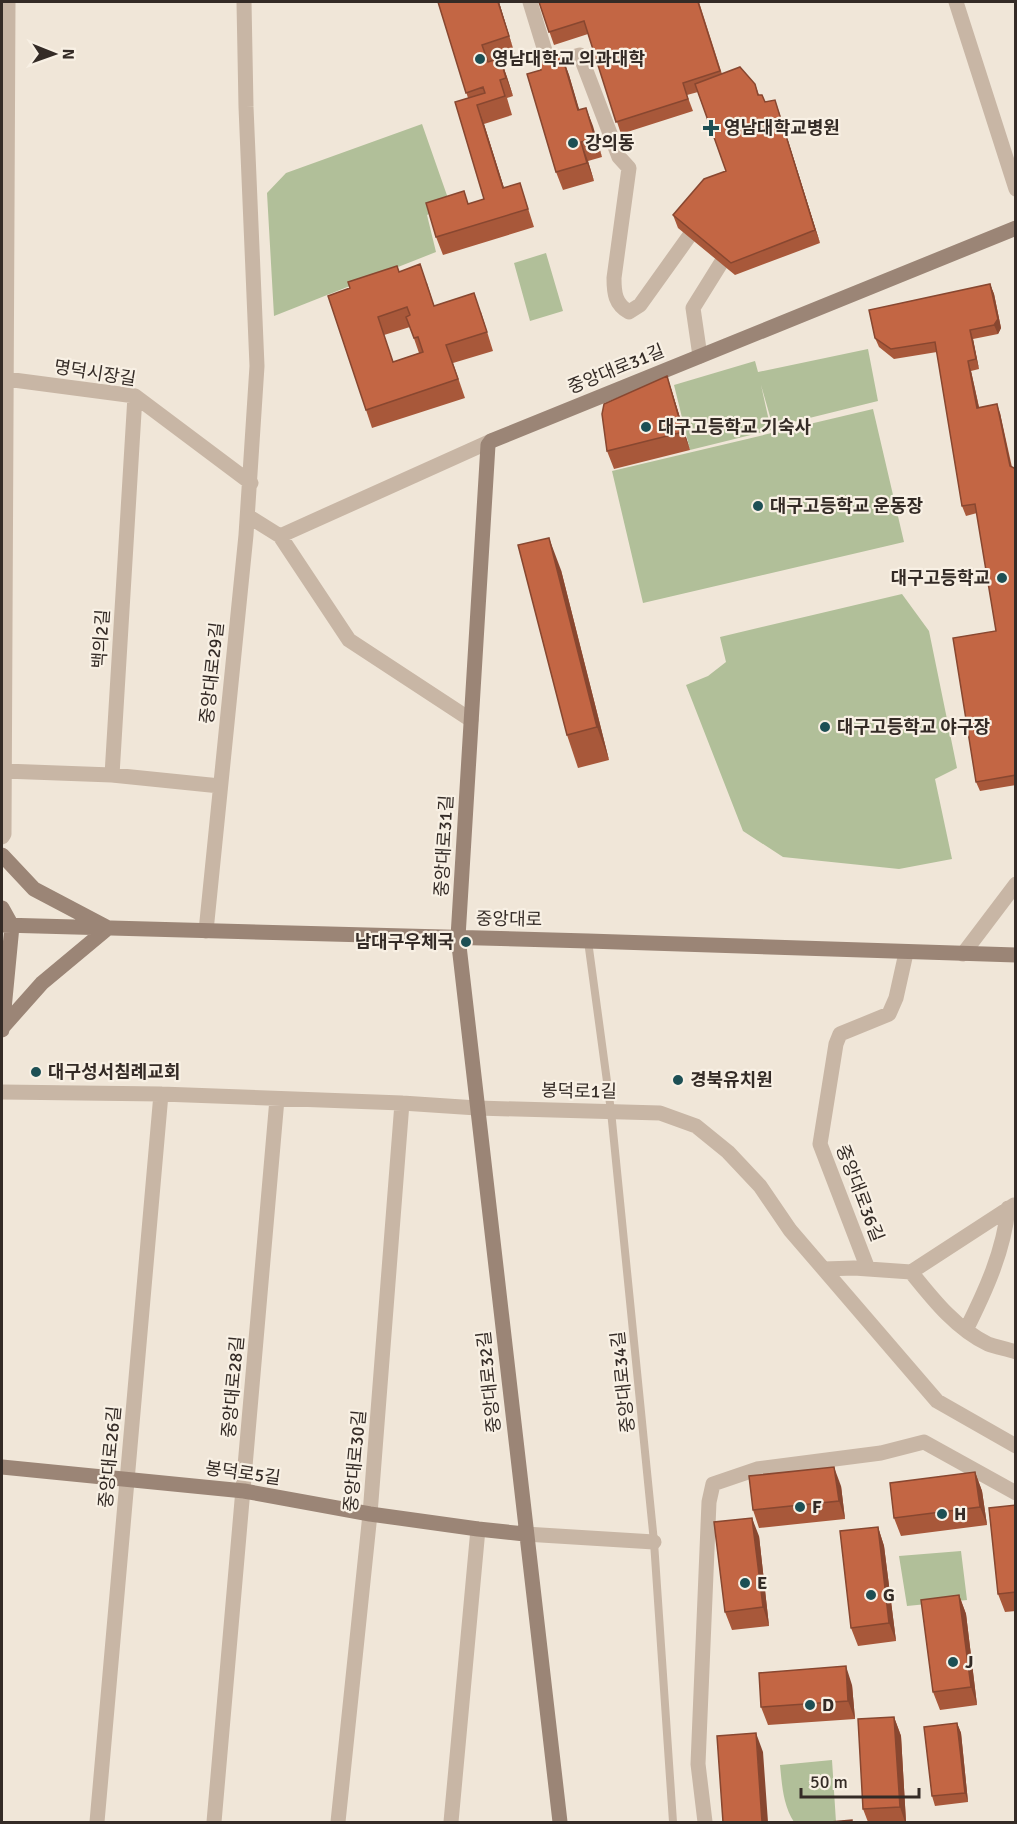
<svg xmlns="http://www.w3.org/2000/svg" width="1017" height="1824" viewBox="0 0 1017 1824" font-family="Signika,'Noto Sans KR',sans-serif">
<rect width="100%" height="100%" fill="#f0e6d8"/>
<path fill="#b1bf99" d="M422 124 450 204 427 215 436 252 274 316 267 193 286 173Z
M546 253 563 311 530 321 514 263Z
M868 349 878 401 773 427 761 385 771 430 690 450 674 385 755 361 758 372Z
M873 409 904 542 643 603 612 471Z
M902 594 929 631 957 768 935 779 952 859 899 869 783 857 743 831 686 685 708 676 726 662 720 637Z
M961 1551 967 1600 907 1606 899 1556Z
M832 1760 836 1822H794C783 1805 782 1785 780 1765Z"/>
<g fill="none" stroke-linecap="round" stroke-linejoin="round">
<path stroke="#c8b6a5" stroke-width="8" d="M588 941 611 1111 654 1542 673 1822"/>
<path stroke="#c8b6a5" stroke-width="15" d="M530 2 549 64 580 55 619 157 629 168 614 278C614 293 615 304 629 312L640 305 700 221
M956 2 1016 189
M700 356 693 308 731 247
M2 371 6 379 135 396 251 483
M248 516 280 536 349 640 471 720
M280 536 491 441
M4 771 112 775 220 786
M112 775 135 396
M2 837 4 834 8 2
M206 931 246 535 257 366 246 107 244 2
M963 954 1016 884
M2 1092 161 1094 402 1103 477 1108 660 1113 696 1126 728 1152 760 1186 790 1230 937 1401 1016 1446
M824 1269 854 1268 911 1272C932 1298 956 1329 988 1344 996 1347 1007 1349 1016 1352
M868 1269 820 1144 836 1044 840 1034 889 1014 896 998 906 953
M911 1272 1014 1205
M966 1330C985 1292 1004 1251 1008 1208
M525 1534 654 1542
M97 1822 161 1094
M214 1822 277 1099
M338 1822 370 1514 402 1103
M451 1822 478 1529
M705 1822 698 1764 709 1502 713 1484 757 1469 881 1453 924 1442 1016 1493"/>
<path stroke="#9b8576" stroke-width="15" d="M2 855 34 889 108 928 42 983 2 1028
M2 908 12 926
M2 925 588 941 1016 955
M2 1030 12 926
M2 1467 244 1491 370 1514 478 1529 525 1534
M560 1822 458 937 488 445 491 441 1016 228"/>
</g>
<path fill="#a8583a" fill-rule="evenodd" d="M438 2H499L515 55 501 59 513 96 507 98 512 115 484 124 504 188 526 202 534 227 443 255 436 237 469 204 484 199 468 98Z
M539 2H699L722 74 755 84 759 95 765 102 779 112 820 243 735 275 678 228 673 215 726 171 698 92 687 95 693 111 621 134 588 34 554 45Z
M562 56 569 75 579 110 586 108 602 157 588 161 594 181 563 190 556 172 541 70Z
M399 271 427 283 434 306 481 312 493 351 453 363 465 398 372 428 366 410 350 288ZM410 327 419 353 393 362 384 335Z
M990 284 994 294 1001 328 998 334 973 339 979 369 971 371 979 407 1000 413 1012 467 1016 469V785L980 791 976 782 996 631 977 513 966 516 962 506 937 352 894 359 879 347 875 338Z
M667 376 673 395 690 450 614 469 607 451Z
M561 570 609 760 578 768 567 735Z
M975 1472 982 1491 987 1525 901 1536 894 1518Z
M841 1486 845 1519 759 1528 753 1510Z
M1016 1505V1611L1005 1612 998 1594Z
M878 1527 884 1546 896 1641 858 1646 851 1628Z
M759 1536 769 1626 732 1630 725 1612Z
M959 1595 966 1614 977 1705 940 1710 933 1692Z
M852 1685 855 1719 768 1725 761 1707Z
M894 1717 901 1736 906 1822H868L863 1809Z
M957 1723 961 1733 968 1802 935 1806 932 1796Z"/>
<path fill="#884730" d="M498 2H499L515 55 509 36Z
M562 56 569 75 585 129 578 110Z
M500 58 507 77 513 96 506 78Z
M775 100 779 112 820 243 815 230Z
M477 105 484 124 510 207 503 188Z
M586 108 593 126 602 157 595 138Z
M581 142 588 161 594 181 587 163Z
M990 284 994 294 1001 328 998 334 994 325Z
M970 330 973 339 979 369 976 359Z
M968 361 971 371 981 417 977 408Z
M667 376 673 395 690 450 683 432Z
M997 404 1000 413 1013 476 1010 466Z
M549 538 561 570 609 760 597 727Z
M834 1467 841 1486 845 1519 839 1501Z
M975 1472 982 1491 987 1525 980 1507Z
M752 1518 759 1536 769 1626 763 1607Z
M878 1527 884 1546 896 1641 889 1623Z
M959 1595 966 1614 977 1705 971 1687Z
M846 1666 852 1685 855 1719 848 1701Z
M894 1717 901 1736 906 1822H905L900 1807Z
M957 1723 961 1733 968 1802 965 1793Z
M756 1733 763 1752 768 1822H762Z"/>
<path fill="#c36644" stroke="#884730" stroke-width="1.5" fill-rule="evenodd" d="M438 2H498L509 36 482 45 488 62 500 58 506 78 500 80 505 96 477 105 503 188 520 183 528 209 436 237 426 203 464 191 468 204 484 199 455 102 485 93 483 87 466 93Z
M539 2H698L720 71 683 83 688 99 616 122 584 21 549 32Z
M562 56 578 110 586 108 595 138 581 142 587 163 556 172 527 74 541 70 539 63Z
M740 67 755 84 758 95H762L765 102 775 100 815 230 731 263 673 215 704 179 726 171 695 84Z
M420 264 434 306 474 293 487 332 446 345 458 379 366 410 328 296 350 288 348 282 397 266 399 272ZM407 307 410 315 406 317 414 338 418 337 423 352 393 362 378 317Z
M990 284 998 319 994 325 970 330 976 359 968 361 977 408 997 404 1010 466 1016 469V775L976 782 953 638 996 631 975 504 962 506 935 342 891 349 875 338 869 310Z
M667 376 683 432 607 451 602 414 604 404Z
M549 538 597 727 567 735 518 545Z
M834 1467 839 1501 753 1510 749 1476Z
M975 1472 980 1507 894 1518 890 1483Z
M1016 1505V1592L998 1594 989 1508Z
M752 1518 763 1607 725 1612 714 1522Z
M878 1527 889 1623 851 1628 840 1531Z
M959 1595 971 1687 933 1692 921 1600Z
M846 1666 848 1701 761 1707 759 1673Z
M894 1717 900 1807 863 1809 858 1719Z
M957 1723 965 1793 932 1796 924 1727Z
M756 1733 762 1822H723L717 1736Z
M852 1820V1822H830Z"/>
<g fill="#1d4f54" stroke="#f8f0e4" stroke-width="2">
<circle cx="480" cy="59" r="6"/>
<path d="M708 119h6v6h6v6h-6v6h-6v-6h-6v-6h6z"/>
<circle cx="573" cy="143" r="6"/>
<circle cx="646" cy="427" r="6"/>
<circle cx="758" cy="506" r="6"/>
<circle cx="1002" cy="578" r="6"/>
<circle cx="825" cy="727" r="6"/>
<circle cx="466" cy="942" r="6"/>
<circle cx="36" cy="1072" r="6"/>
<circle cx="678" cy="1080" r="6"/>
<circle cx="800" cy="1507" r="6"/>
<circle cx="942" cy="1514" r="6"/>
<circle cx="745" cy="1583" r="6"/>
<circle cx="871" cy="1595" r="6"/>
<circle cx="953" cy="1662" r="6"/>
<circle cx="810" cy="1705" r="6"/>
</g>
<g text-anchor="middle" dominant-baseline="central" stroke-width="4.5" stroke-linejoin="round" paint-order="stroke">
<g font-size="18" font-weight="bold" fill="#342b26" stroke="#f8f0e4" text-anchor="start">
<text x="492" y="59">영남대학교 의과대학</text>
<text x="724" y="128">영남대학교병원</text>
<text x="585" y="143">강의동</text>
<text x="658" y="427">대구고등학교 기숙사</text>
<text x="770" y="506">대구고등학교 운동장</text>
<text x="990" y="578" text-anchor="end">대구고등학교</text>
<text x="837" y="727">대구고등학교 야구장</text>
<text x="454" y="942" text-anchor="end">남대구우체국</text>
<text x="48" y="1072">대구성서침례교회</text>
<text x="690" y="1080">경북유치원</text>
<text x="812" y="1507">F</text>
<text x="954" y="1514">H</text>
<text x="757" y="1583">E</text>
<text x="883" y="1595">G</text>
<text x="965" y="1662">J</text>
<text x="822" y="1705">D</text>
</g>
<g font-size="18" fill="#342b26" stroke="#f8f0e4">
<text transform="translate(616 369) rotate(-22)">중앙대로31길</text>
<text transform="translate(95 373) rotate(9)">명덕시장길</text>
<text transform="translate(101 639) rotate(-86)">백의2길</text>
<text transform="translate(212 673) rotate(-84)">중앙대로29길</text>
<text transform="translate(444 846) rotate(-87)">중앙대로31길</text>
<text transform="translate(509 919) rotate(1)">중앙대로</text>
<text transform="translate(579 1091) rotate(1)">봉덕로1길</text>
<text transform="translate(860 1193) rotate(69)">중앙대로36길</text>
<text transform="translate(489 1382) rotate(-96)">중앙대로32길</text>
<text transform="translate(623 1382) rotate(-96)">중앙대로34길</text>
<text transform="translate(233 1387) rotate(-85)">중앙대로28길</text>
<text transform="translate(110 1457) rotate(-85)">중앙대로26길</text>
<text transform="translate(355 1461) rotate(-85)">중앙대로30길</text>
<text transform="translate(243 1473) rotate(8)">봉덕로5길</text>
</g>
</g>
<rect width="1017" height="1824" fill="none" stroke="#342b26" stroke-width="6"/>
<g transform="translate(54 54) rotate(91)" stroke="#f8f0e4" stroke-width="4.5" paint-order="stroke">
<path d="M0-4.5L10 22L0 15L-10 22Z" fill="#342b26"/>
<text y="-9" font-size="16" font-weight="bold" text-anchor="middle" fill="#342b26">N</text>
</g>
<path d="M801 1788v9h118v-9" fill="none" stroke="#342b26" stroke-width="3"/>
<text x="810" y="1788" font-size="18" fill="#342b26" stroke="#f8f0e4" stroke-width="4.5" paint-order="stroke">50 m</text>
</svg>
